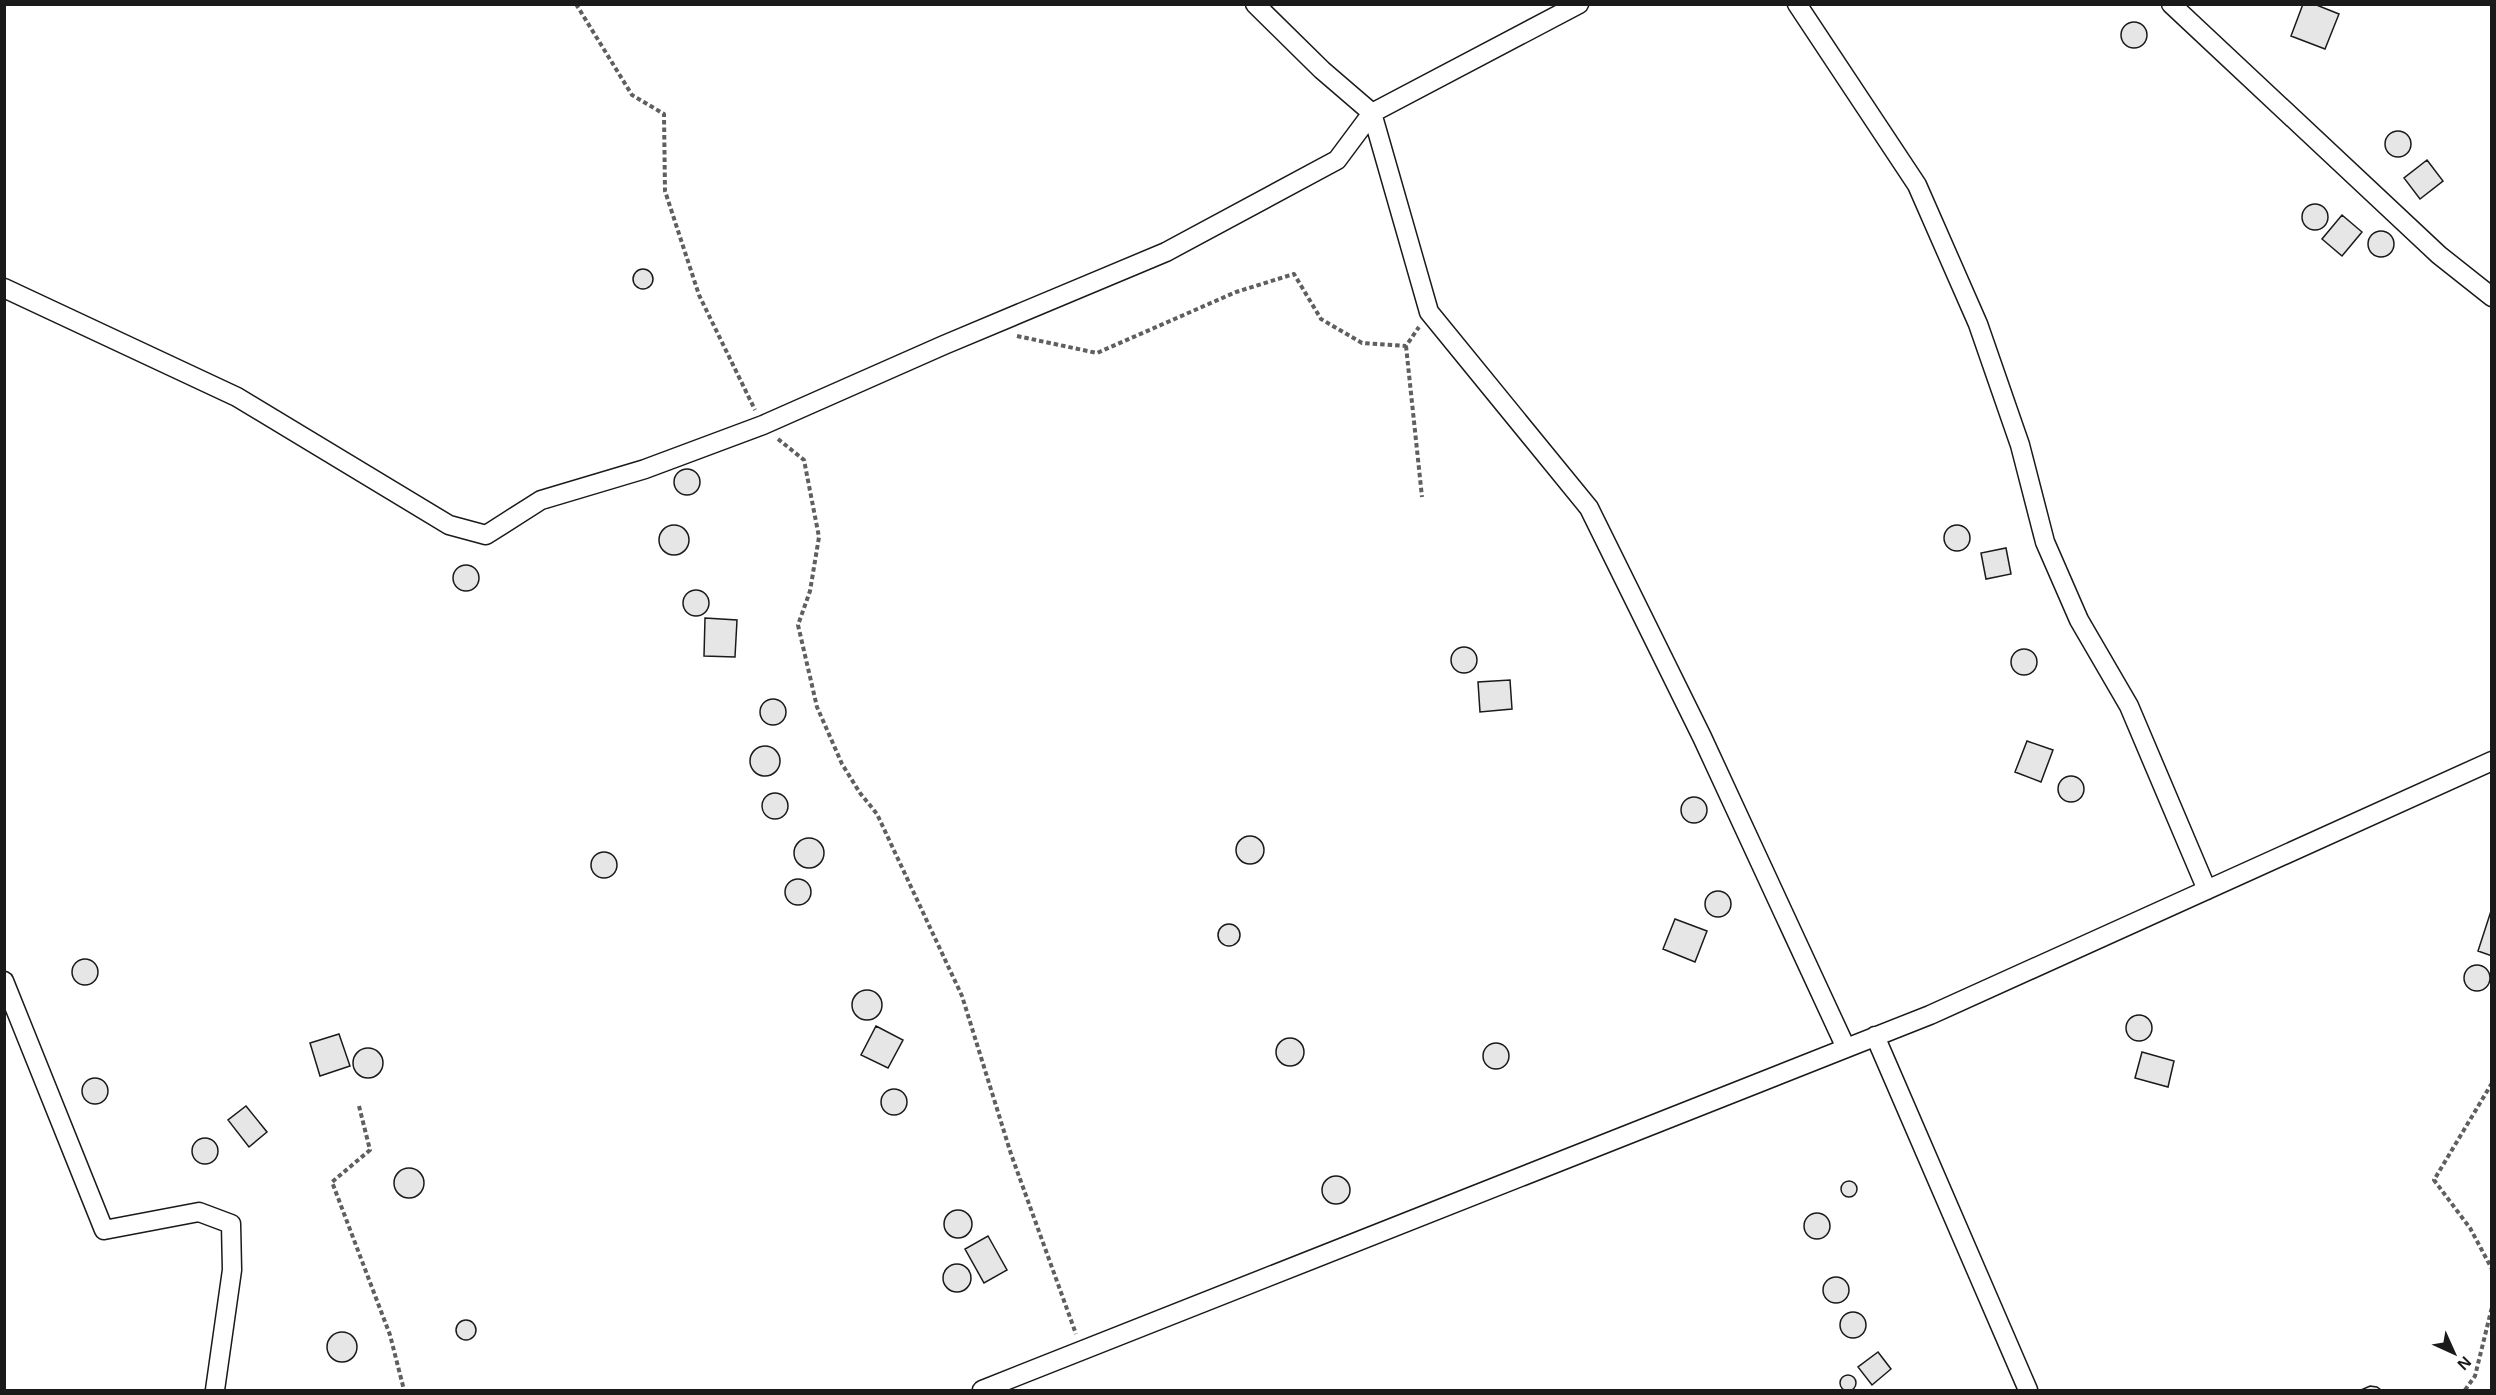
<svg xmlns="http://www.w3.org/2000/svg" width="2496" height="1395" viewBox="0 0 2496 1395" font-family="Helvetica,sans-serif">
<rect width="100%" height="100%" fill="#fff"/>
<path fill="#e6e6e6" stroke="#1a1a1a" stroke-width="1.5" d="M2303 4H2314L2339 14 2325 49 2291 36Z
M2121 35a13 13 0 1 1 26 0a13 13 0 1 1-26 0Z
M2385 144a13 13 0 1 1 26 0a13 13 0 1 1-26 0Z
M2427 160 2443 181 2420 199 2404 178Z
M2302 217a13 13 0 1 1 26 0a13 13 0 1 1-26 0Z
M2342 215 2362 232 2342 256 2322 239Z
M2368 244a13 13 0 1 1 26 0a13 13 0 1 1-26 0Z
M633 279a10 10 0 1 1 20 0a10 10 0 1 1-20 0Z
M674 482a13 13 0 1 1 26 0a13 13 0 1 1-26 0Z
M1944 538a13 13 0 1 1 26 0a13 13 0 1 1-26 0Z
M659 540a15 15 0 1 1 30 0a15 15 0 1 1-30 0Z
M2006 548 2011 574 1986 579 1981 553Z
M453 578a13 13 0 1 1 26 0a13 13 0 1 1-26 0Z
M683 603a13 13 0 1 1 26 0a13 13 0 1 1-26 0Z
M705 618 737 620 735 657 704 656Z
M1451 660a13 13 0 1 1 26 0a13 13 0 1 1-26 0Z
M2011 662a13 13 0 1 1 26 0a13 13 0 1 1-26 0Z
M1510 680 1512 709 1480 712 1478 682Z
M760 712a13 13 0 1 1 26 0a13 13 0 1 1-26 0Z
M2027 741 2053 750 2041 782 2015 772Z
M750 761a15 15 0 1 1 30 0a15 15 0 1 1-30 0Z
M2058 789a13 13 0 1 1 26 0a13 13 0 1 1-26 0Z
M762 806a13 13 0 1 1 26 0a13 13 0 1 1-26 0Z
M1681 810a13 13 0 1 1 26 0a13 13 0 1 1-26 0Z
M1236 850a14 14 0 1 1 28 0a14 14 0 1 1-28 0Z
M794 853a15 15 0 1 1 30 0a15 15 0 1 1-30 0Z
M591 865a13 13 0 1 1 26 0a13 13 0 1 1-26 0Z
M785 892a13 13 0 1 1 26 0a13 13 0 1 1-26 0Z
M1705 904a13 13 0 1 1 26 0a13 13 0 1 1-26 0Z
M2491 911H2492V956L2478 951Z
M1675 919 1707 931 1695 962 1663 949Z
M1218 935a11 11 0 1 1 22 0a11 11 0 1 1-22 0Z
M72 972a13 13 0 1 1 26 0a13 13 0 1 1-26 0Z
M2464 978a13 13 0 1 1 26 0a13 13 0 1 1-26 0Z
M852 1005a15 15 0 1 1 30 0a15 15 0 1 1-30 0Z
M2126 1028a13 13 0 1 1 26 0a13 13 0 1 1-26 0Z
M876 1026 903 1040 888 1068 861 1055Z
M339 1034 350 1066 320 1076 310 1043Z
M1276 1052a14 14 0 1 1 28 0a14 14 0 1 1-28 0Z
M1483 1056a13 13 0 1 1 26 0a13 13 0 1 1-26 0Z
M353 1063a15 15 0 1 1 30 0a15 15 0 1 1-30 0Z
M2142 1052 2174 1061 2168 1087 2135 1078Z
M82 1091a13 13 0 1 1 26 0a13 13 0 1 1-26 0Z
M881 1102a13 13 0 1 1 26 0a13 13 0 1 1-26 0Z
M246 1106 267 1132 249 1147 228 1120Z
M192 1151a13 13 0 1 1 26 0a13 13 0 1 1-26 0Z
M394 1183a15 15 0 1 1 30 0a15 15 0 1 1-30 0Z
M1322 1190a14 14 0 1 1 28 0a14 14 0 1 1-28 0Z
M1841 1189a8 8 0 1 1 16 0a8 8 0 1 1-16 0Z
M944 1224a14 14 0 1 1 28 0a14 14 0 1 1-28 0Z
M1804 1226a13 13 0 1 1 26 0a13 13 0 1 1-26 0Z
M988 1236 1007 1270 984 1283 965 1249Z
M943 1278a14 14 0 1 1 28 0a14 14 0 1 1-28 0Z
M1823 1290a13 13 0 1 1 26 0a13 13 0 1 1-26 0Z
M1840 1325a13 13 0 1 1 26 0a13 13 0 1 1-26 0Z
M456 1330a10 10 0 1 1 20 0a10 10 0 1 1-20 0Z
M327 1347a15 15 0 1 1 30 0a15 15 0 1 1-30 0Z
M1878 1352 1891 1369 1872 1385 1858 1367Z
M1840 1383a8 8 0 1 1 16 0a8 8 0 1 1-16 0Z
M2370 1386 2377 1387 2381 1390H2361Z"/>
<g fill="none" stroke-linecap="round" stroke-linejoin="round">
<g stroke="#1a1a1a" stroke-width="21">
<path id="minor" d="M1255 4 1322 70 1372 113 1429 312 1589 508 1702 737 1846 1048
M1797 4 1917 185 1978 324 2020 445 2045 542 2079 620 2129 706 2207 890
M2171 4 2439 255 2492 297
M4 288 237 397 449 525 486 535 541 500 645 469 763 425 944 345 1166 252 1337 160 1372 113 1579 4
M4 981 104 1230 199 1212 231 1224 232 1270 215 1390
M1875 1036 2028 1390
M982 1390 1930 1015 2492 761"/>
</g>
<path stroke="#5f5f5f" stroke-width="4" stroke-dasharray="4.5 3" stroke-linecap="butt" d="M576 4 632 95 664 114 665 191 699 295 755 410
M1017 336 1097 353 1236 292 1294 274 1321 319 1362 343 1406 346 1419 327
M1406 346 1422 497
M778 439 804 460 819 537 810 591 798 625 817 707 842 764 860 793 877 814 962 996 1011 1154 1076 1334
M2492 1083 2434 1180 2470 1228 2492 1269
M359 1106 370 1150 332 1182 390 1335 404 1390
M2465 1390 2475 1376 2492 1307"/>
<use href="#minor" stroke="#fff" stroke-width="18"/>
</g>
<rect width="2496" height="1395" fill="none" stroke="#1a1a1a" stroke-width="12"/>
<g transform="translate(2454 1353) rotate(135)" stroke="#ffffff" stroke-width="4.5" paint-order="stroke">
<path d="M0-4.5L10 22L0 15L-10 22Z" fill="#1a1a1a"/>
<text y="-9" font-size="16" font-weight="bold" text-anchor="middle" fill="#1a1a1a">N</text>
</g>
</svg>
